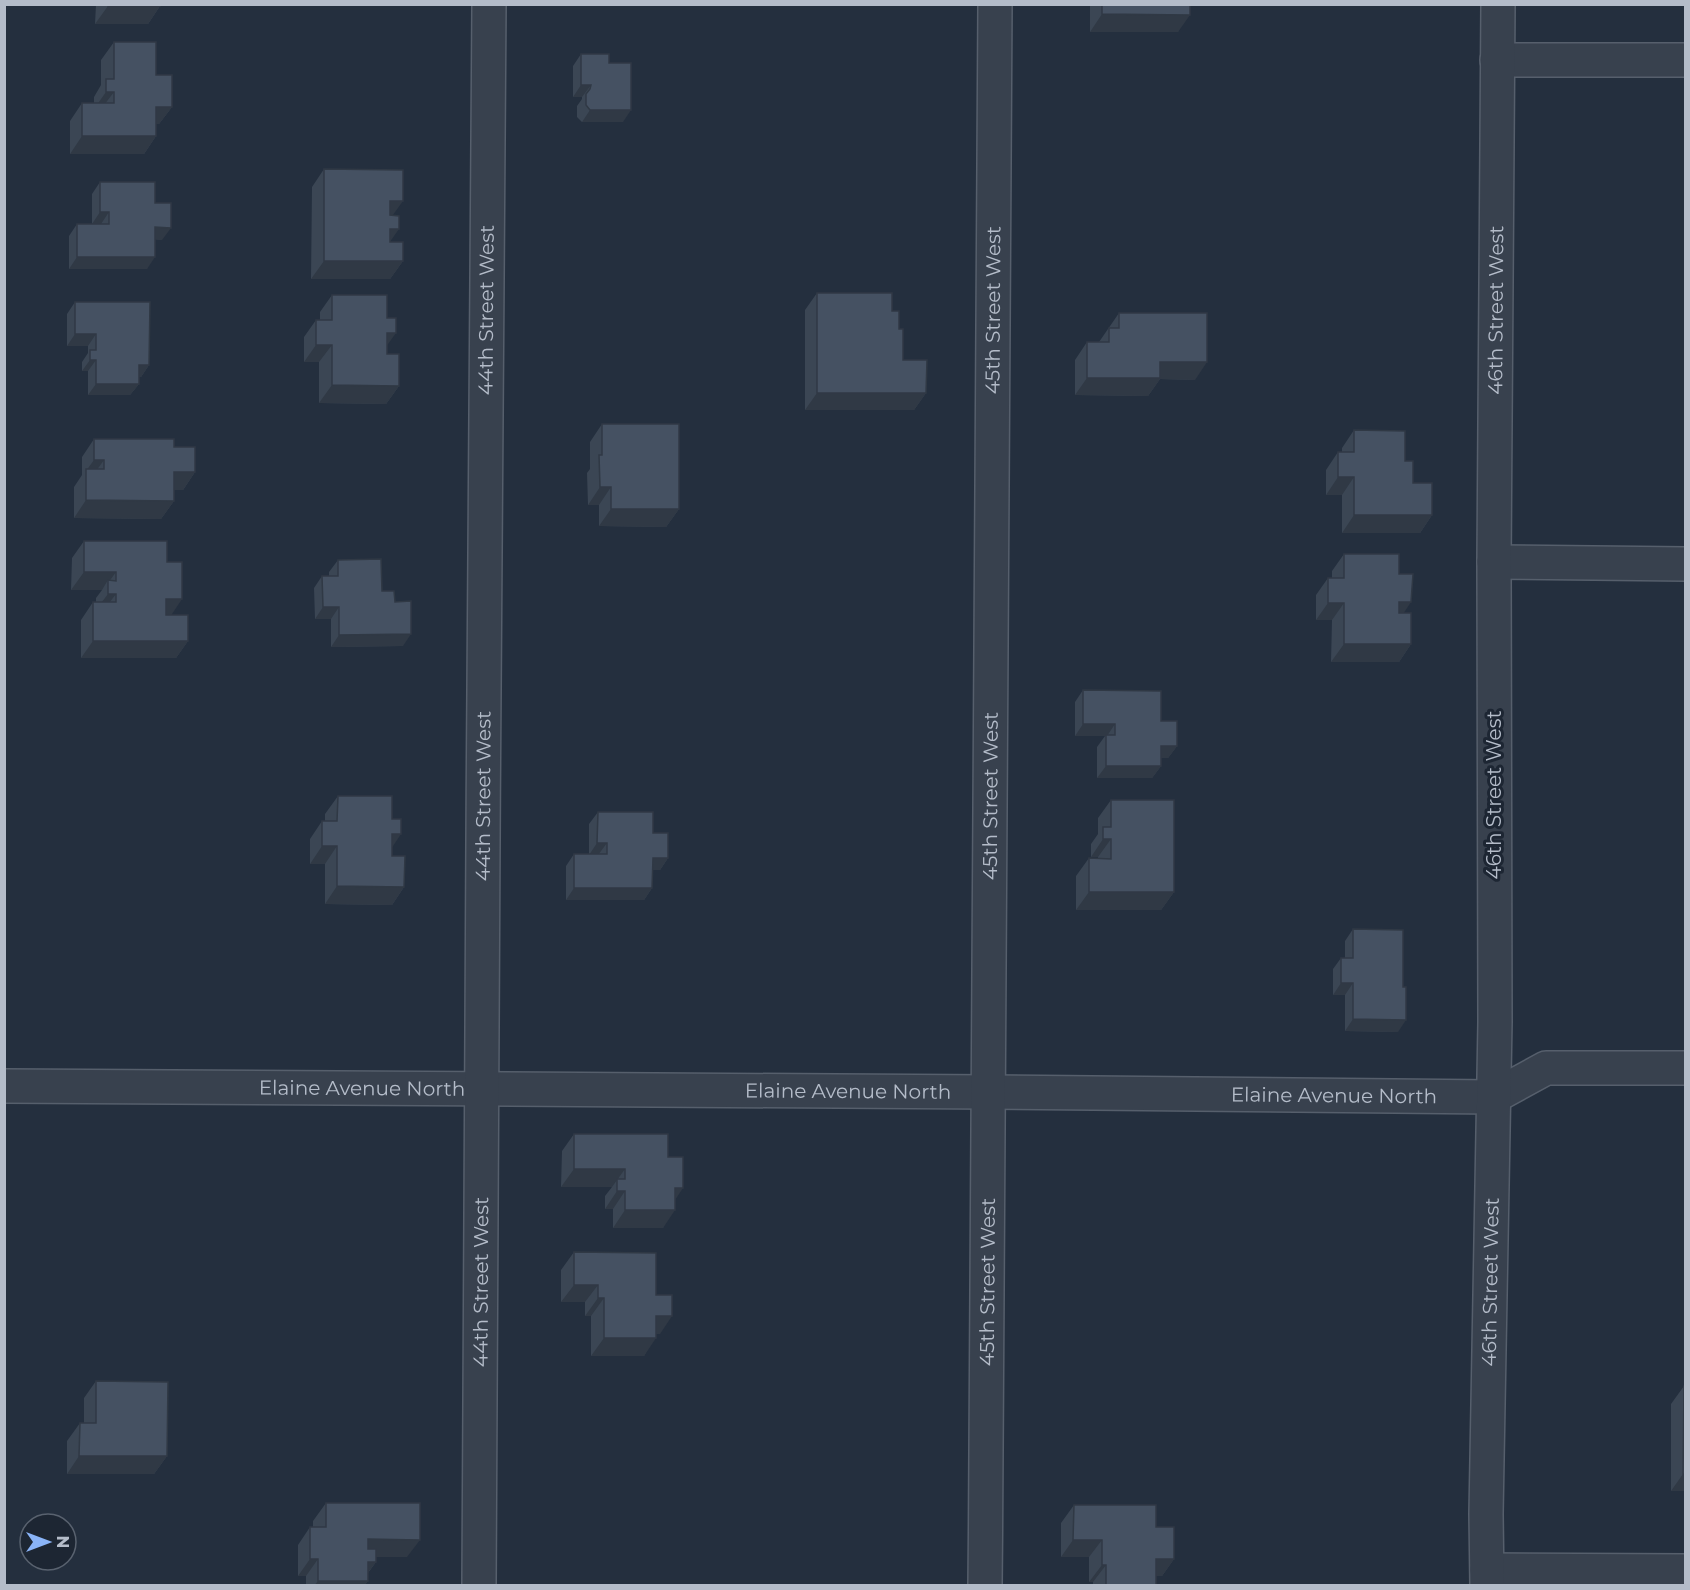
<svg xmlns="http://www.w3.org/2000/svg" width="1690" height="1590" viewBox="0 0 1690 1590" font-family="Montserrat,sans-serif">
<rect width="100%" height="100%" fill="#242f3e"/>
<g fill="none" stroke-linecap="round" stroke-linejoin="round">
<g stroke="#565f6c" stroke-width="36">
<g id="minor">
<path d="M1497 60H1686"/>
<path d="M1494 562 1686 564"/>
<path id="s1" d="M4 1086 989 1092 1493 1097 1546 1068H1686"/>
<path d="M1487 1570 1686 1571"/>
<path id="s2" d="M479 1586C483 1059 483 531 489 4"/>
<path id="s3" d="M985 1586C990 1059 991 532 995 4"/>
<path id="s4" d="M1487 1586 1486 1514 1495 1022 1494 562 1498 4"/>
</g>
</g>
<use href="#minor" stroke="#38414e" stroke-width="33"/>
</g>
<path fill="#3b4654" d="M96 4H160V6L148 24H95Z
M1090 4H1190L1178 32H1090Z
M114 42 156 75 172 107 159 124H156V136L144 154H70V121L82 103H94V97L101 85V60Z
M581 54 609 63 623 122H582L577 117V106L582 99V97H573V66Z
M324 169 392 216 390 242 403 261 390 279H311L312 187Z
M100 182 155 203 162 240 155 239 147 269H69V236L77 224H92V194Z
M817 293 892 311 899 329 903 360 926 393 914 410H805V310Z
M332 295 387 354 399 386 386 404 319 403V362H304V337L316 320H320V312Z
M75 302 149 365 141 377H139V384L130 395H88V371H82V362L88 353V346H67V314Z
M1119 313 1195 380 1160 379 1148 396 1075 395V360L1087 342H1099Z
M602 424 679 509 666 527 599 526V505H588L587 473 590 469V442Z
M1354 430 1405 461 1413 483 1432 515 1420 533H1342V495H1326V470L1338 452H1342V448Z
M94 439 174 447 195 472 183 490H174V501L161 519 74 518V487L82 475V457Z
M84 541 167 562 171 615 188 641 176 658H81V620L93 602H96V598L102 590H71L72 558Z
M1344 554 1399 574 1404 613 1411 644 1399 662H1331L1332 620H1316V595L1328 578H1332V571Z
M338 560 395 602 403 646 331 647V619H315L314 588 322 576H329V572Z
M1083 690 1161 721 1177 746 1168 758H1161V766L1152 778H1097V747L1105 736H1075V702Z
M338 796 392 847V856L404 887 392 905 325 904V864H310V839L322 821H325V814Z
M1111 800 1174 892 1161 910H1076V876L1089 858 1098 859V857H1091V844L1098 834V818Z
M598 812 653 833 668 858 660 870H652V888L644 900H566V866L574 854H589V824Z
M1353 929 1398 1032 1345 1031V995H1333V969L1341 958H1345V941Z
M574 1134 668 1157 675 1200 663 1228H613V1209H605V1196L612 1187H561L562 1151Z
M574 1252 656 1295 660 1334H656L644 1356H591V1316H585V1302H561V1270Z
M96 1381 167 1456 154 1474H67V1441L80 1423H84V1398Z
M1684 1386 1686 1491H1671V1404Z
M326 1503 407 1557H376V1562L368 1573V1581L364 1586H306V1576H298V1545L310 1527H313V1521Z
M1074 1505 1156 1527 1174 1559 1162 1576H1156V1586H1093V1582H1089V1557H1061V1523Z"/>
<path fill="#303945" d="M108 6H160L148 24H95Z
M1102 14 1190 15 1178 32H1090Z
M581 85H591L582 97H573Z
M106 92H114L101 109H94Z
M156 107H172L159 124H144Z
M590 110H631L623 122H582Z
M82 136H156L144 154H70Z
M390 201H403L390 219Z
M100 212H109L101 224H92Z
M155 227 171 228 162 240 147 239Z
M390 229H399L387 246Z
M77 257H155L147 269H69Z
M324 261H403L390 279H311Z
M387 333H396L383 351Z
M75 334H96L88 346H67Z
M316 345H332L319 362H304Z
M90 360H96L88 371H82Z
M1160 362H1207L1195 380 1160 379 1148 396 1075 395 1087 378Z
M139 365H149L141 377H130Z
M96 384H139L130 395H88Z
M332 385 399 386 386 404 319 403Z
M817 393H926L914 410H805Z
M94 460H104L91 478 86 471Z
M174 472H195L183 490H161Z
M1338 477H1354L1342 495H1326Z
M600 487H611L599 505H588Z
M86 500 174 501 161 519 74 518Z
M611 509H679L666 527 599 526Z
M1354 515H1432L1420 533H1342Z
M84 572H116L108 583V580L102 590H71Z
M108 594H116L103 611H95Z
M166 599H182L170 617H154Z
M1399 602H1411L1399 620Z
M1328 603H1344L1332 620H1316Z
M323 607H339L331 619H315Z
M411 634 403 646 331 647 339 635Z
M93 641H188L176 658H81Z
M1344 644H1411L1399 662H1331Z
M1083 724H1115L1107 736H1075Z
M1161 746H1177L1168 758H1152Z
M1106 766H1161L1152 778H1097Z
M392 834H401L389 852Z
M1103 839H1111L1098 857H1091Z
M597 843H607L598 855H589Z
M322 846H337L325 864H310Z
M653 858H668L660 870H644Z
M337 886 404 887 392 905 325 904Z
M574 888H652L644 900H566Z
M1089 892H1174L1161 910H1076Z
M1341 983H1353L1345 995H1333Z
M1353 1019 1406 1020 1398 1032 1345 1031Z
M574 1169H625L612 1187H561Z
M675 1188H683L671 1206Z
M617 1191H625L613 1209H605Z
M625 1210H675L663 1228H613Z
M574 1285H598L585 1302H561Z
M598 1298H604L591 1316H585Z
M656 1316H672L660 1334H644Z
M604 1338H656L644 1356H591Z
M79 1456H167L154 1474H67Z
M1683 1474H1686V1491H1671Z
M368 1539 420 1540 407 1557H356Z
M1073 1540H1102L1089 1557H1061Z
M310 1559H318L306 1576H298Z
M1156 1559H1174L1162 1576H1143Z
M368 1562H376L363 1579Z
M1102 1565H1106L1093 1582H1089Z
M318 1581H368L364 1586H314Z"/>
<path fill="#455162" stroke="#303945" stroke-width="1.5" d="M108 4H160V6H108Z
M1102 4H1190V15L1102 14Z
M114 42H156V75H172V107H156V136H82V103H114V92H106V79H114Z
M581 54H609V63H631V110H590L586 105V94L590 89 591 85H581Z
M324 169 403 170V201H390V215L399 216V229H390V242H403V261H324Z
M100 182H155V203H171V228L155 227V257H77V224H109V212H100Z
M817 293H892V311H899V329H903V360H927L926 393H817Z
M332 295H387V318H396V333H387V354H399V386L332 385V345H316V320H332Z
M75 302H150L149 365H139V384H96V360H90V350H96V334H75Z
M1119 313H1207V362H1160V378H1087V342H1109V328H1119Z
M602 424H679V509H611V487H600L599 455H602Z
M1354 430 1405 431V461H1413V483H1432V515H1354V477H1338V452H1354Z
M94 439H174V447H195V472H174V501L86 500V469H104V460H94Z
M84 541H167V562H182V599H166V615H188V641H93V602H116V594H108V580L116 581V572H84Z
M1344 554H1399V574H1413L1411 602H1399V613H1411V644H1344V603H1328V578H1344Z
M381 559 382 591H394L395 602 411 601V634L339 635V607H323L322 576H338V560Z
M1083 690 1161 691V721H1177V746H1161V766H1106V735H1115V724H1083Z
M338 796H392V819H401V834H392V856H405L404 887 337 886V846H322V821H337Z
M1111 800H1174V892H1089V858L1111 859V839H1103V827H1111Z
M598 812H653V833H668V858H653L652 888H574V854H607V843H597Z
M1353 929 1403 930V987H1406V1020L1353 1019V983H1341V958H1353Z
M574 1134H668V1157H683V1188H675V1210H625V1191H617V1179H625V1169H574Z
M574 1252 656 1253V1295H672V1316H656V1338H604V1298H598V1285H574Z
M96 1381 168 1382 167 1456H79L80 1423H96Z
M1684 1386H1686V1474H1683Z
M326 1503H420V1540L368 1539V1549H376V1562H368V1581H318V1559H310V1527H326Z
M1074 1505H1156V1527H1174V1559H1156V1586H1106V1565H1102V1540H1073Z"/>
<g text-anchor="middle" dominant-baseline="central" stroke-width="6" stroke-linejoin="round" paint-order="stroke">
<g font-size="20" fill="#b4bcc9" stroke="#1d2633">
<text stroke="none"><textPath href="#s2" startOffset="1276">44th Street West</textPath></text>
<text stroke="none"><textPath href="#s3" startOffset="1276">45th Street West</textPath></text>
<text stroke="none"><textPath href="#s4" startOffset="1276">46th Street West</textPath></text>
<text stroke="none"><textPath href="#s2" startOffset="790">44th Street West</textPath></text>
<text stroke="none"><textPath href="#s3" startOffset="790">45th Street West</textPath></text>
<text transform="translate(1494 795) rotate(-90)">46th Street West</text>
<text stroke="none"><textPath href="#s1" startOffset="358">Elaine Avenue North</textPath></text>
<text stroke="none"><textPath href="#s1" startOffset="844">Elaine Avenue North</textPath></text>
<text stroke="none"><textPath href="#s1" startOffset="1330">Elaine Avenue North</textPath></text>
<text stroke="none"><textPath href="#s2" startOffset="304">44th Street West</textPath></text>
<text stroke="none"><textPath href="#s3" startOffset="304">45th Street West</textPath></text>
<text stroke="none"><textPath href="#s4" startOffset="304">46th Street West</textPath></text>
</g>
</g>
<rect width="1690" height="1590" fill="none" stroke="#b4bcc9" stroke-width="12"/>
<g transform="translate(48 1542) rotate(90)"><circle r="28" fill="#1d2633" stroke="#59626f" stroke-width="1.5"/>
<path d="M0-4.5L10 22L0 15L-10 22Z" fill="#8ab4f8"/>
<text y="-9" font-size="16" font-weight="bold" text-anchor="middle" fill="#b4bcc9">N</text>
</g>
</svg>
